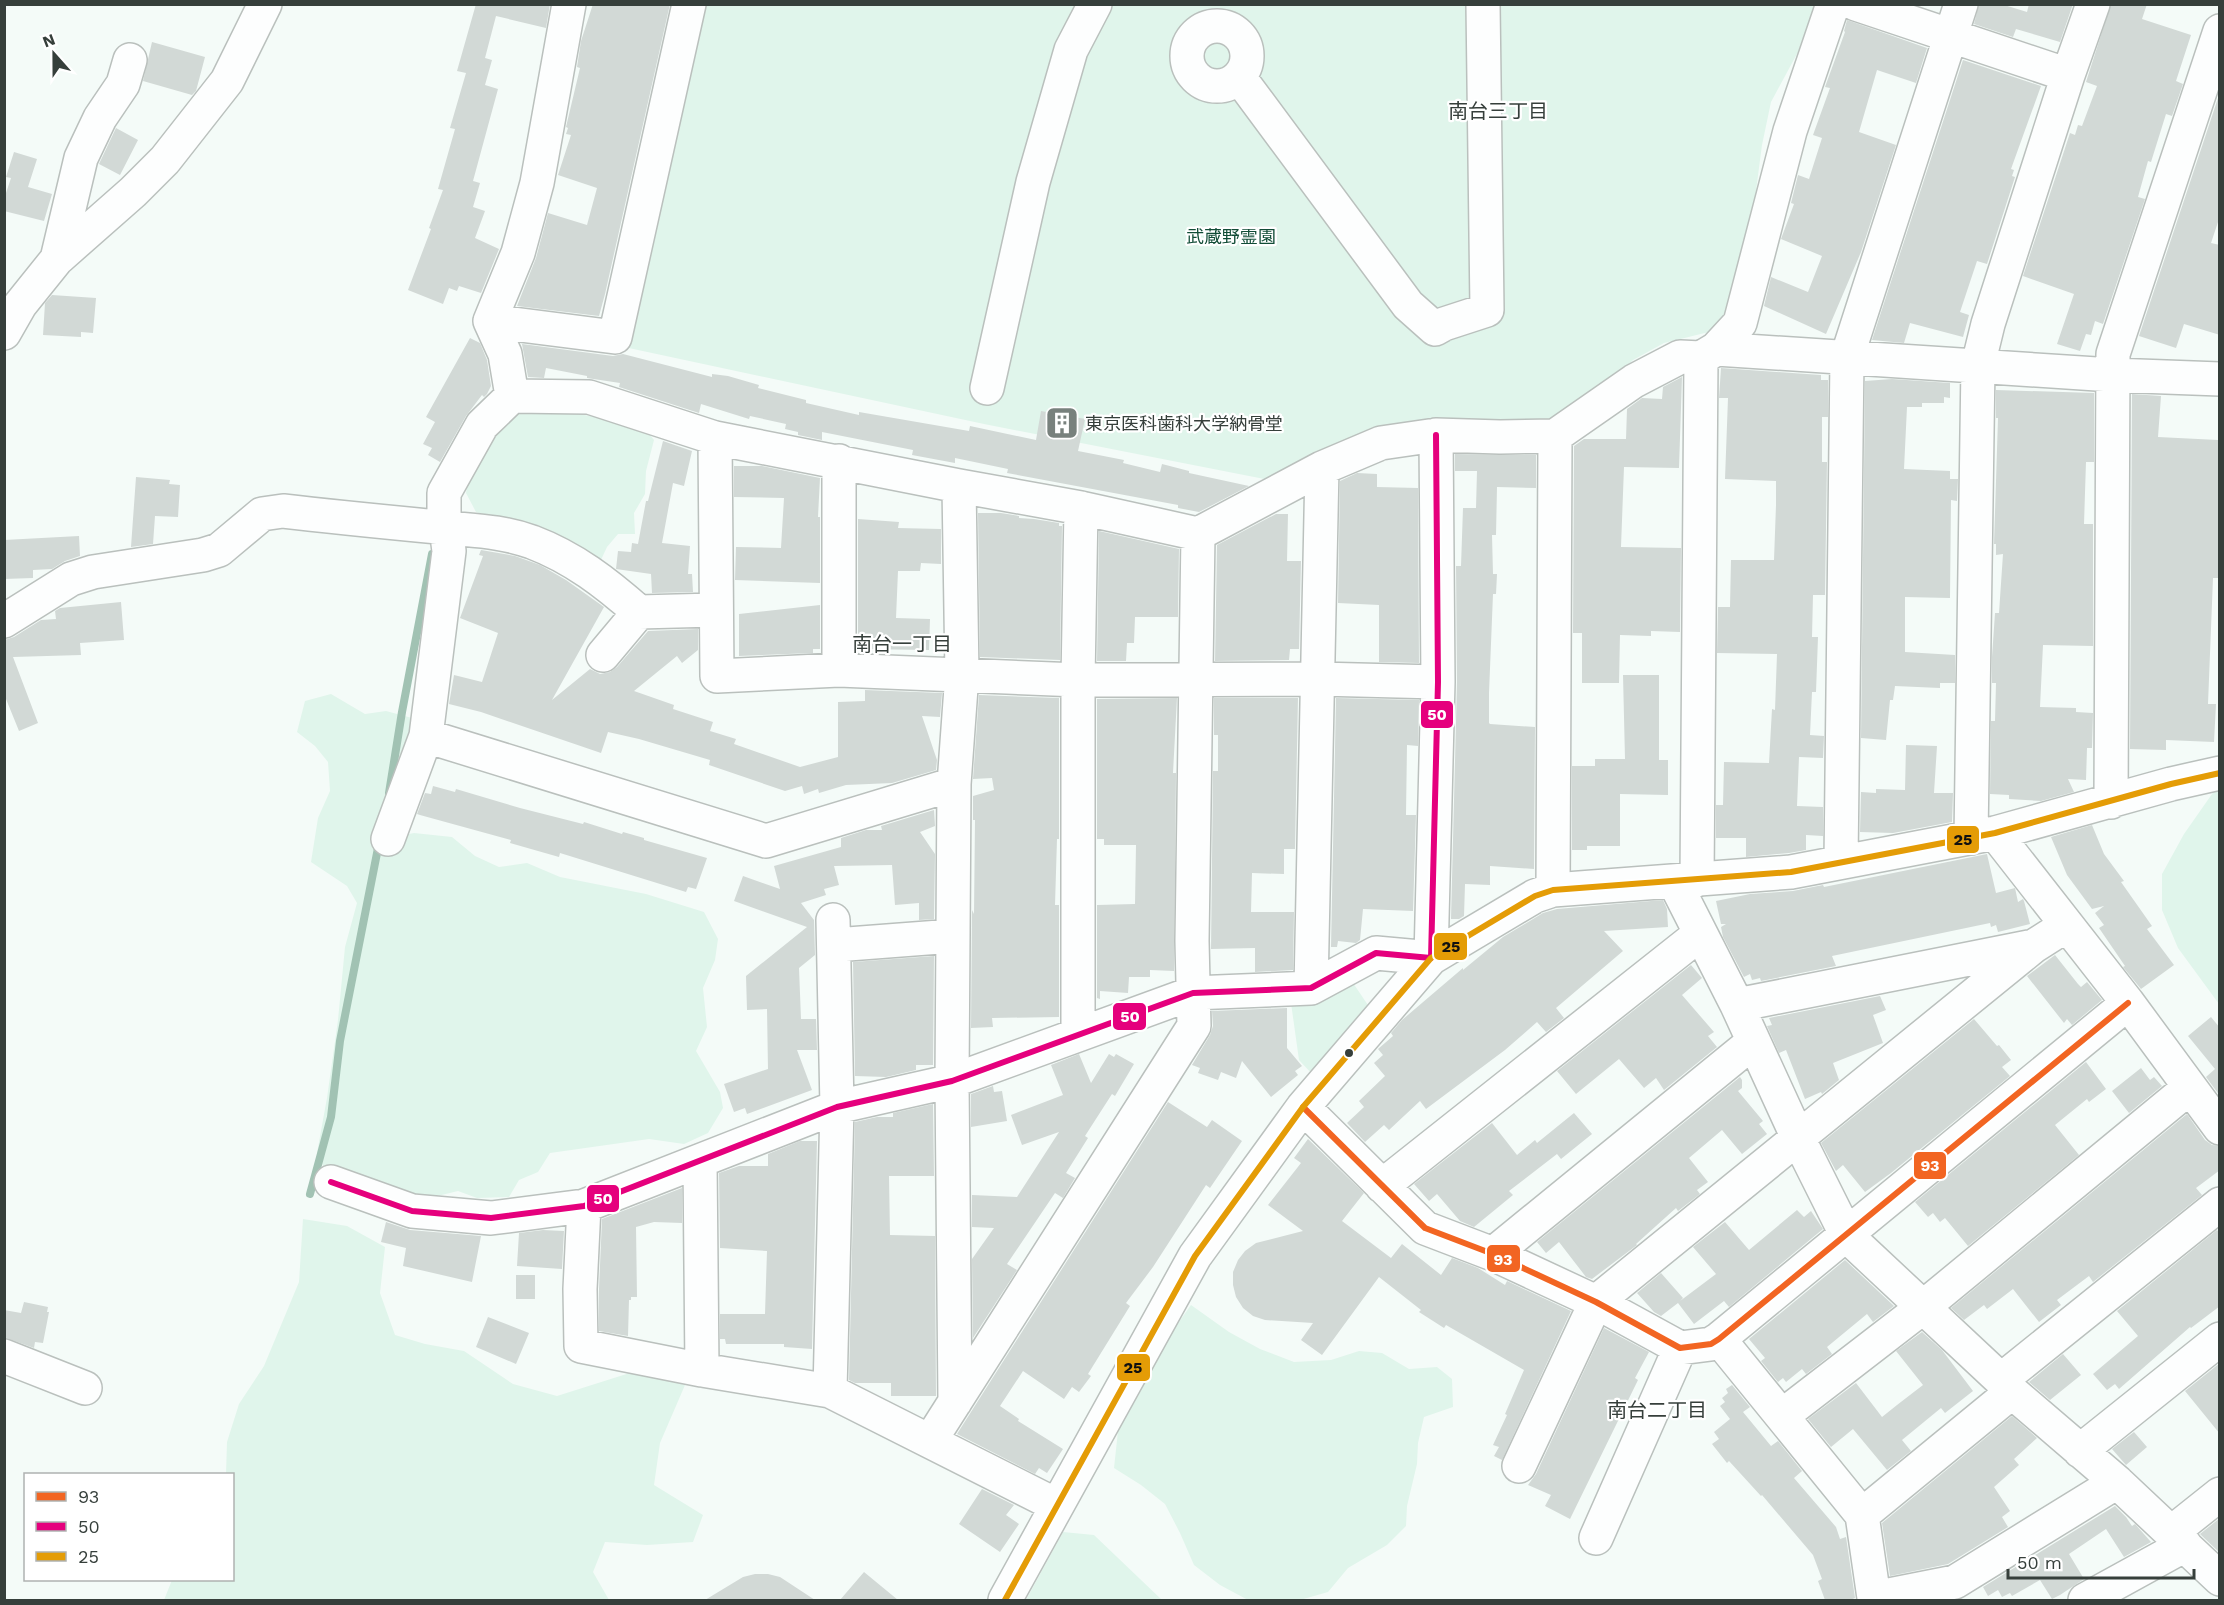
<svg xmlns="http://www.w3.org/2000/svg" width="2224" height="1605" viewBox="0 0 2224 1605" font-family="'Work Sans','Noto Sans JP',sans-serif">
<rect width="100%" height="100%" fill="#f4fbf8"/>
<path fill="#e0f5eb" d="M699 5H1815L1798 52 1771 102 1762 145 1754 206 1729 317 1717 330 1664 343 1633 360 1615 378 1557 420 1280 482 984 424 624 347Z
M517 409 557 410 622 422 646 430 654 440 646 471 645 494 634 513 635 534H618L607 547 600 562 497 519 476 512 466 493 471 461Z
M331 694 365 714 386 711 412 718 404 835 414 833 452 837 475 856 499 867 527 863 560 877 646 894 704 912 718 939 715 960 703 988 707 1027 696 1051 720 1092 723 1108 708 1133 684 1144 649 1139 550 1153 538 1172 519 1180 509 1197 477 1198 458 1191 417 1201 324 1168 317 1153 327 1098 338 1020 345 947 357 903 347 886 311 862 318 818 330 791 328 762 315 746 297 732 305 701Z
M2219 784V1004L2178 948 2162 910V874L2184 834Z
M1351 980 1374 1014 1313 1075 1299 1060 1291 1003Z
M303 1219 347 1226 385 1247 380 1293 395 1335 425 1344 464 1351 513 1384 557 1396 636 1371 685 1385 660 1443 654 1485 703 1515 693 1542 647 1545 605 1542 593 1572 609 1600H164L172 1580H232V1474H226L227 1442 239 1404 264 1366 299 1282Z
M1191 1305 1229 1332 1260 1349 1294 1362 1331 1360 1359 1351 1382 1353 1409 1369 1437 1367 1452 1379 1453 1407 1424 1417 1418 1443 1417 1464 1407 1506 1406 1526 1387 1545 1348 1568 1328 1592 1300 1600H1248L1220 1585 1194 1565 1180 1533 1165 1504 1141 1485 1114 1468 1118 1431 1142 1389 1154 1357Z
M1063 1532 1094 1535 1162 1600H1026Z"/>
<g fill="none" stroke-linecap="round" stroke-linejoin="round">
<path stroke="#a1c2b3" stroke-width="8" d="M389 793 402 712 432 554
M310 1194 331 1117 340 1041 379 843"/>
</g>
<path fill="#d2d9d6" d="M476 4H550L546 28 496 16 485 58 492 60 485 85 498 89 473 181 480 183 473 207 485 211 475 238 499 249 481 293 459 286 457 291 449 288 443 304 408 290 431 229 429 228 443 190 438 189 455 129 450 128 466 73 457 71Z
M593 4H670L605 294 599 316 517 306 536 258 548 213 587 225 597 188 558 175 571 135 566 134 568 128 566 127 580 68 577 67 581 41Z
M1979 4H2001L2027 12 2029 4H2073L2060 42 2016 29 2013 37 1974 24Z
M2111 4H2147L2142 19 2191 35 2176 81 2183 84 2172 116 2166 114 2151 162 2148 161 2138 197 2145 199 2103 324 2095 321 2091 335 2086 334 2080 351 2057 344 2074 294 2023 276 2070 133 2075 135 2078 125 2082 126 2097 86 2086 82Z
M1847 20 1927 48 1916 83 1877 70 1859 132 1896 145 1861 252 1826 334 1764 306 1771 277 1808 292 1822 256 1781 239 1794 204 1791 203 1798 175 1809 179 1822 138 1813 135 1830 88 1825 87 1845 32 1844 31Z
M152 42 205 57 196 91 192 95 143 81Z
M1963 60 2041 86 2011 169 2014 170 2012 176 2015 177 1987 264 1977 261 1960 312 1969 315 1963 337 1910 323 1904 343 1872 340Z
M2220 92V216L2211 243 2220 245V335L2184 324 2176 348 2139 336Z
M116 128 138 140 120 175 99 164Z
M14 152 37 159 28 187 52 194 44 221 4 211V199L11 178 6 177Z
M52 295 96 298 93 333 81 332V337L43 335 45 303Z
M470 338 480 343 487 360 491 386 487 394 484 397 482 395 466 416 440 462 428 455 432 448 423 444 435 422 426 417Z
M522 344 613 356 623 354 712 377V374L728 376 759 385 758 388 806 400V403L859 415V412L969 431 970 426 1036 440 1041 411 1085 419 1078 451 1124 460 1123 463 1160 472 1162 464 1189 471V473L1249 486 1199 512 1178 508V505L1007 473 1008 469 955 458V463L912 455 913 450 822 432V440L798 435V432L785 429 786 424 750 416 749 419 701 404 699 413 619 387 620 383 587 378V376L546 368 544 378 528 377Z
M1721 368 1821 375V380H1828V417H1822V462H1827L1825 595H1813L1812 637H1818L1816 692H1812L1810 735 1824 736 1823 758 1799 757 1797 806 1823 807V836L1806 835V850L1789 853 1746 857V838H1716V805H1723L1724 762 1769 763 1772 709 1775 710 1777 654 1717 653 1718 607H1730L1731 560H1774L1776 505V481L1725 479 1728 398H1719Z
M1682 377 1679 468 1624 467 1621 547 1681 548 1680 632 1651 631V636L1620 635 1619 683H1582V633H1573L1574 446 1584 439H1626L1627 409 1642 398 1662 399 1663 387Z
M1892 379 1950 383V398L1944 397V403H1922V407H1907L1904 469 1950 471V479H1958L1957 501 1951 500 1950 598 1905 597V652L1955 655V683H1940V688L1895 686 1893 700H1890L1886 740 1861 738 1865 381Z
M1996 390 2094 393V462H2086L2084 524H2093V646L2043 645 2040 707 2076 708V712L2093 713 2092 748H2087L2086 780 2068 779 2074 792 2041 801 2009 799V795L1990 794 1991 721H1995L1996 683H1992V657L1995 613H1999L2003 554 1996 555V544H1994L1998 418H1996Z
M2132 394 2161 396 2158 437 2218 440 2220 578H2213L2208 704H2216L2214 742 2166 740V750L2130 749Z
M663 441 692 451 684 486 673 483 662 543 690 546 688 574H692L693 592 652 593 651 574 616 569 618 551 631 552 632 543 638 544 646 501H648Z
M1455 454 1536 455V488L1497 487 1496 535H1492L1493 574H1497L1496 594H1493L1489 693V723L1490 724 1535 727 1534 869 1490 866V885L1465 884 1464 916 1459 919H1451L1457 682 1456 566H1461L1463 508H1476L1477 471H1455Z
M734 466H762L820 478 818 517H820V583L735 580 736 547 781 548 784 498 734 497Z
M1357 473 1377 474V487L1418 488 1419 663 1379 662V605L1338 603 1340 481Z
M136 477 170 480 169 484 180 485 178 517 155 516 153 544 131 547Z
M978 513H1001L1019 516V518L1034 519 1059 523V526H1062L1060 660 980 657Z
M1276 514H1288L1287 561H1301L1299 649H1290L1289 660 1215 661 1217 545Z
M858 519 899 522 898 528 941 529V564L921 563 920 571H898L896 618 930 619 929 650 858 649Z
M1099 531 1179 549 1178 617H1135L1134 643H1127L1126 661H1097Z
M79 536 80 556 65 561 52 569 33 570V578L4 579V540Z
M481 550 515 556 540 565 566 580 604 607 552 700 590 669 600 674 610 672 617 667 648 631 698 629V650L682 663 677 656 634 691 674 705 673 709 713 722 710 731 736 739 734 744 800 767 838 757V702L865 701V690L942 693 940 717 922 716 937 760 936 770 892 783 846 785 819 793 818 789 804 794 802 786 785 791 709 765 710 760 639 739 608 732 601 753 481 712 449 704 454 675 482 682 498 633 460 618 483 556 479 555Z
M121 602 124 640 80 643 81 655 13 657 38 723 19 731 4 694V640L14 637 41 620 56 619 55 611 60 608Z
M820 605V649H813V653L739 656V614Z
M1623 675H1659V760H1668V795L1620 794V846H1587V850H1572V766H1595V759H1625Z
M979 695 1059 698V839H1057L1055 905H1059V1017L992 1018 993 1027 971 1028 972 910 974 914 975 820H973V796L994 790 992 778 973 779Z
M1177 698 1173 773H1176L1174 971 1150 970V977H1129L1128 993 1100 991V999L1097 998V905L1135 904 1136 845H1104V839H1097V699Z
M1214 698H1298L1295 849H1284V874L1252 873 1251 912H1294L1293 970 1255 972V948L1211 949 1213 771H1218V735H1214Z
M1336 698 1419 700 1418 746 1407 745 1406 815H1416L1413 911 1363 909 1360 940 1356 943 1338 941 1337 947H1331Z
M1906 745 1937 746 1934 793H1953L1952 822 1893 833 1860 832 1861 792 1876 793V789L1905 790Z
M433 786 455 792 456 789 520 808 583 824 584 822 622 834 623 832 644 838V840L707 858 696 889 688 887 686 892 560 853 559 857 510 843 511 840 420 815 417 814 425 793 431 794Z
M934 810 935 826 920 832 935 854 934 919 919 920V903L895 905 892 865 834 866 839 885 824 889 826 895 801 903 814 920 815 955 799 968 801 1019H816L817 1050H797L812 1090 747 1114 745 1108 734 1112 724 1084 768 1069 767 1009 747 1010 746 976 807 927 734 901 743 876 780 889 774 866 841 847V838L866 830H882L881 826Z
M2092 825 2104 854 2124 881 2121 882 2152 926 2147 929 2174 965 2141 989 2123 967 2125 966 2099 928 2104 925 2095 913 2104 906 2092 909 2067 875 2051 837Z
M1987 854 1996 893 2015 888 2018 902 2023 899 2024 901 2030 924 1998 932 1996 925 1991 927 1990 923 1832 956 1836 966 1761 981 1760 978 1752 980 1750 974 1744 977 1723 937 1721 927 1726 924H1721L1716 901 1750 894 1793 891 1823 885 1824 887Z
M1663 900 1667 909 1668 927 1604 931 1623 951 1556 1008 1564 1018 1546 1032 1537 1022 1505 1050 1426 1109 1420 1101 1389 1130 1384 1125 1365 1142 1347 1123 1364 1107 1359 1101 1385 1076 1374 1063 1383 1055 1378 1049 1393 1036 1391 1033 1402 1020 1463 968V970L1503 937 1543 913 1557 909Z
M2055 955 2078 984 2081 987 2087 982 2102 1000 2072 1025 2067 1019 2064 1023 2027 976Z
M934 956 933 1065H916V1070L886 1077 855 1076 853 962Z
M1691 965 1702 978 1682 995 1714 1032 1708 1036 1717 1047 1664 1090 1656 1078 1644 1088 1619 1059 1576 1094 1557 1071Z
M1880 996 1886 1010 1873 1015 1883 1043 1833 1063 1839 1080 1822 1094 1821 1092 1805 1099 1786 1050 1779 1053 1767 1026 1772 1025 1769 1018Z
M1287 1008V1048L1302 1066 1295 1071 1298 1075 1271 1097 1242 1061 1236 1078 1221 1072 1218 1080 1198 1073 1200 1068 1192 1065 1210 1035 1213 1026 1212 1011Z
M2211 1017 2220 1028V1096L2206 1077 2215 1069 2188 1036Z
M1974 1019 1997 1046 1999 1045 2011 1060 2002 1067 2010 1076 1891 1173 1865 1192 1843 1165 1836 1171 1821 1143Z
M1079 1054 1091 1083 1109 1054 1114 1057 1116 1054 1134 1064 1115 1096 1112 1094 1085 1136 1088 1138 1066 1173 1075 1178 1063 1198 1055 1193 1007 1264 1017 1270 973 1338 972 1259 994 1228 972 1227V1195L1017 1197 1059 1132 1022 1145 1011 1115 1063 1095 1051 1065Z
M2086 1062 2106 1089 2089 1102 2087 1099 2055 1125 2079 1155 1968 1246 1945 1218 1940 1222 1933 1213 1928 1217 1915 1202Z
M2141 1068 2150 1080 2154 1077 2162 1086 2129 1113 2112 1091Z
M1740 1077 1742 1080V1088L1738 1091 1763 1121 1759 1124 1767 1134 1742 1154 1722 1130 1689 1158 1708 1182 1697 1190 1700 1194 1678 1211 1676 1208 1636 1244 1637 1245 1592 1279 1586 1277 1559 1242 1546 1253 1537 1242Z
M993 1086 994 1092 1002 1091 1007 1121 971 1127V1094Z
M1168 1102 1207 1127 1212 1120 1242 1141 1210 1188 1206 1185 1153 1267 1126 1303 1130 1306 1088 1374 1091 1376 1079 1392 1072 1387 1064 1399 1023 1371 1000 1406 1019 1419 1018 1421 1063 1449 1047 1473 1039 1468 1035 1474 957 1434Z
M933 1104 934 1176H889L890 1235 935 1236 936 1396H891V1383H855L849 1380 855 1122 877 1117H893V1113Z
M1574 1113 1592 1134 1561 1159 1557 1154 1509 1191 1513 1195 1474 1227 1460 1221 1437 1194 1429 1201 1414 1184 1492 1123 1517 1155 1535 1140 1537 1143Z
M2187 1114 2205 1140 2212 1145 2220 1146V1170L2196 1188 2202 1195 2093 1282 2089 1276 2057 1300 2061 1305 2039 1322 2013 1289 1987 1309 1984 1305 1964 1320 1951 1308Z
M1308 1139 1364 1193 1342 1221 1391 1258 1402 1244 1441 1275 1452 1258 1478 1268 1505 1285 1507 1281 1571 1311 1502 1460 1494 1456 1499 1447 1493 1445 1507 1415 1505 1414 1524 1370 1446 1325 1444 1328 1419 1312 1421 1310 1379 1277 1322 1355 1301 1340 1313 1323 1265 1320 1253 1316 1243 1308 1236 1297 1233 1285V1272L1238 1260 1245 1251 1256 1243 1303 1231 1268 1205 1301 1163 1294 1158Z
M800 1141H817L812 1349 784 1347V1344H726L725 1339H720V1314H765L767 1251 720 1248 719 1173 739 1166H768V1154Z
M682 1188V1223L654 1222 636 1227 637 1297H631V1300H629L628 1336 599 1331V1289L602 1219Z
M1797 1210 1804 1217 1811 1211 1823 1229 1729 1307 1724 1301 1694 1324 1678 1303 1661 1316 1654 1312 1637 1293 1661 1273 1683 1298 1680 1301 1716 1274 1693 1247 1725 1222 1749 1250Z
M386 1222 410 1230 481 1236 472 1282 403 1266 406 1248 381 1242Z
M543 1230 564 1231 562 1269 517 1266 519 1233Z
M2217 1230 2220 1233V1306L2191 1328 2190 1327 2119 1389 2115 1384 2107 1390 2093 1374 2138 1336 2117 1311Z
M1845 1260 1894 1306 1873 1322 1867 1314 1827 1347 1832 1354 1806 1374 1802 1369 1786 1382 1783 1378 1778 1382 1761 1361 1765 1358 1749 1339Z
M516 1275H535V1299H516Z
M24 1302 48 1307 47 1312H49L43 1343 35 1342 34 1348 4 1337V1310L21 1313Z
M488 1317 529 1333 516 1364 476 1347Z
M1604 1328 1649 1352 1635 1378 1638 1380 1570 1519 1545 1506 1551 1495 1528 1485 1536 1474Z
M1922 1332 1942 1350 1973 1391 1945 1413 1941 1408 1902 1440 1911 1451 1887 1470 1853 1429 1831 1447 1808 1419 1856 1383 1882 1417 1897 1405 1923 1385 1896 1351Z
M2063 1354 2081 1375 2050 1400 2029 1382Z
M2220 1363V1434L2185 1391Z
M1732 1385 1750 1407 1743 1412 1771 1446 1778 1441 1802 1471 1794 1478 1836 1527 1840 1539 1846 1537 1855 1598 1850 1600H1825L1818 1581 1822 1579 1813 1555 1762 1495 1761 1496 1729 1461 1727 1463 1712 1444 1719 1439 1714 1432 1730 1419 1720 1406 1725 1402 1722 1398 1728 1393 1726 1389Z
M2012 1416 2037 1438 2014 1459 2019 1465 1994 1487 2010 1511 2002 1517 2008 1527 1948 1564 1890 1576 1882 1523Z
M2134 1432 2147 1447 2126 1465 2112 1449Z
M982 1489 1014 1505 1006 1515 1019 1524 1000 1552 959 1524Z
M2115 1506 2126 1517 2132 1526 2135 1524 2151 1542 2124 1557 2106 1529 2069 1554 2084 1579 2060 1595 2052 1599 2040 1580 2012 1596 2010 1593 2002 1597 1998 1590 1988 1596 1983 1587Z
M2220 1518V1553L2200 1534Z
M864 1572 898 1600H840Z
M755 1574H768L780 1577 815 1600H705L743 1577Z"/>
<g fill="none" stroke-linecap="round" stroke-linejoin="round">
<g stroke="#bac0bd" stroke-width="36">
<path id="minor" d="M1856 4 2068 75
M1187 56a30 30 0 1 1 60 0a30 30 0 1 1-60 0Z
M1239 77 1408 305 1435 329 1444 324 1487 310 1483 4
M57 259 81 158 100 118 123 84 130 60
M490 321 615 337 689 4
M4 333 20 305 57 259 133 192 165 160 227 81 265 4
M1716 349 2112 375 2220 379
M987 388 1033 182 1071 50 1095 4
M512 396 589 397 715 438 959 486 1081 508 1198 534 1322 468 1381 443 1436 435 1500 437 1555 436 1634 381 1680 357 1701 358 1716 349 1740 323 1790 131 1833 4
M715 438 717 676 839 670 1078 680 1318 679 1438 682
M839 461V670
M4 621 71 579 93 572 203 555 219 550 262 514 283 511C334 517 386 522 438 527 472 531 498 530 532 542 574 558 606 583 639 612L715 610
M603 655 639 612
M426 736 766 841 954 784
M2111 802 2113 354 2220 31
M1995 833 2128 1003 2220 1128
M1971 838 1978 365 1988 324 2068 75 2093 4
M388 839 426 736 449 551 444 513V493L482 425 512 396 505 354 490 321 518 253 537 183 569 4
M1841 862 1847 357 1961 4
M1697 880 1701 358
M1674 881 1737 1005 1798 1138 1847 1236 2001 1380 2012 1392 2117 1482 2220 1579
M1553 890 1555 436
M835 945 953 936
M1311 988 1322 468
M1737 1005 2029 947
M1078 1034V680L1081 508
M1303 1107 1425 1228 1493 1254 1596 1302 1680 1348 1711 1344 1719 1339 2128 1003
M700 1161 702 1370
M331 1182 412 1211 491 1218 584 1206 837 1107 952 1081 1193 993 1311 988 1376 953 1431 958 1438 682 1436 435
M1382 1186 1700 934
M584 1206 580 1289 581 1346 702 1370 830 1391 1056 1505
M1493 1254 1753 1042
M1719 1339 1862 1515 2012 1392
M4 1356 85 1388
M2001 1380 2220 1204
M830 1391 837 1107 833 920
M955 1402 952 1081 954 784 962 674 959 486
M1782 1416 1922 1308 2189 1088
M930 1441 1194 1026 1192 941 1198 534
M2080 1451 2220 1339
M1519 1466 1596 1302 2034 946 2067 925
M1862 1515 1874 1598 1955 1582 2117 1482
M2171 1533 2220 1494
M1596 1538 1680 1348
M1005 1600 1195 1256 1303 1107 1431 958 1535 896 1553 890 1791 872 1995 833 2171 784 2220 773
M2085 1600 2185 1545"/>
</g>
<use href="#minor" stroke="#fdfefe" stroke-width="33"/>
<g stroke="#fff" stroke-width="10">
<path id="bus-1" d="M1303 1107 1425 1228 1493 1254 1596 1302 1680 1348 1711 1344 1719 1339 2128 1003"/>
</g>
<g stroke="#fff" stroke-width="10">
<path id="bus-2" d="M331 1182 412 1211 491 1218 584 1206 837 1107 952 1081 1193 993 1311 988 1376 953 1431 958 1438 682 1436 435"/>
</g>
<g stroke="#fff" stroke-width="10">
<path id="bus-3" d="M1005 1600 1195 1256 1303 1107 1431 958 1535 896 1553 890 1791 872 1995 833 2171 784 2220 773"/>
</g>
<use href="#bus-1" stroke="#f26522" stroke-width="6"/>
<use href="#bus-2" stroke="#e5007d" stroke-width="6"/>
<use href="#bus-3" stroke="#e49c06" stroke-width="6"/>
</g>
<defs>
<g id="building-square" transform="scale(1.725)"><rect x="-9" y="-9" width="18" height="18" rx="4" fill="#78817d" stroke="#fff"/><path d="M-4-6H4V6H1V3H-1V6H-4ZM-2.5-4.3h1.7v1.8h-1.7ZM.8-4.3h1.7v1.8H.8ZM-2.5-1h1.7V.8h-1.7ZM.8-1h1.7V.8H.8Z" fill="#fff"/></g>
</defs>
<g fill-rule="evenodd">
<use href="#building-square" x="1062" y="423"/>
</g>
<circle fill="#363f3b" stroke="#fff" stroke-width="2" cx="1349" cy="1053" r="5"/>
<g text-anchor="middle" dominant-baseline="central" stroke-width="4.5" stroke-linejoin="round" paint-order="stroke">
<g font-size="18" fill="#114c36" stroke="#fff">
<text x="1231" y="236">武蔵野霊園</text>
</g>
<g font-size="18" fill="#363f3b" stroke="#fff" text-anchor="start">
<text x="1085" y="423">東京医科歯科大学納骨堂</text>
</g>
<g font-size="20" fill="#363f3b" stroke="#fff">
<text x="1498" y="111">南台三丁目</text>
<text x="902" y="644">南台一丁目</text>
<text x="1657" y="1410">南台二丁目</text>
</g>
</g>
<g stroke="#fff" stroke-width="2">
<rect x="1420" y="700" width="34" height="29" rx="6" fill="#e5007d"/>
<rect x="1946" y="825" width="34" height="29" rx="6" fill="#e49c06"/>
<rect x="1433" y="932" width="35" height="29" rx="6" fill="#e49c06"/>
<rect x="1112" y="1002" width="35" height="29" rx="6" fill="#e5007d"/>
<rect x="1913" y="1151" width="34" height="29" rx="6" fill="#f26522"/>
<rect x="586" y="1184" width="34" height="29" rx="6" fill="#e5007d"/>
<rect x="1486" y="1244" width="35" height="29" rx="6" fill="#f26522"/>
<rect x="1116" y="1353" width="35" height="29" rx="6" fill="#e49c06"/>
</g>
<g font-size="16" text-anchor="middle" font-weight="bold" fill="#fff">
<text x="1437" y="720">50</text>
<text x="1130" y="1022">50</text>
<text x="1930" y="1171">93</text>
<text x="603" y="1204">50</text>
<text x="1503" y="1265">93</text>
</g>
<g font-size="16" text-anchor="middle" font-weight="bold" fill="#111">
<text x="1963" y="845">25</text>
<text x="1451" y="952">25</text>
<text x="1133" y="1373">25</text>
</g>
<rect width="2224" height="1605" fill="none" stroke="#363f3b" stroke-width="12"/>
<rect x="24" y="1473" width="210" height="108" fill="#ffffff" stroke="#afb2b1" stroke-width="1.5"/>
<rect x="36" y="1492" width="30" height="9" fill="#f26522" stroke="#afb2b1" stroke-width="1.5"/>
<text x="78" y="1503" font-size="18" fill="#363f3b">93</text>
<rect x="36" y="1522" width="30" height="9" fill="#e5007d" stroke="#afb2b1" stroke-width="1.5"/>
<text x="78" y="1533" font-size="18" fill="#363f3b">50</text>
<rect x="36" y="1552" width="30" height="9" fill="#e49c06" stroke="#afb2b1" stroke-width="1.5"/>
<text x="78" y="1563" font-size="18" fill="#363f3b">25</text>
<g transform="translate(54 54) rotate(339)" stroke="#ffffff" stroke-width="4.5" paint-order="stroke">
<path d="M0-4.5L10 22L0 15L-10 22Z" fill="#363f3b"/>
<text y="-9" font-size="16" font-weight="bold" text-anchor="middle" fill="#363f3b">N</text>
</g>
<path d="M2008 1569v9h186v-9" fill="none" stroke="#363f3b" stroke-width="3"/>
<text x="2017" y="1569" font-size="18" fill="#363f3b" stroke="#ffffff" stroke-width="4.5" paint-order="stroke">50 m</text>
</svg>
